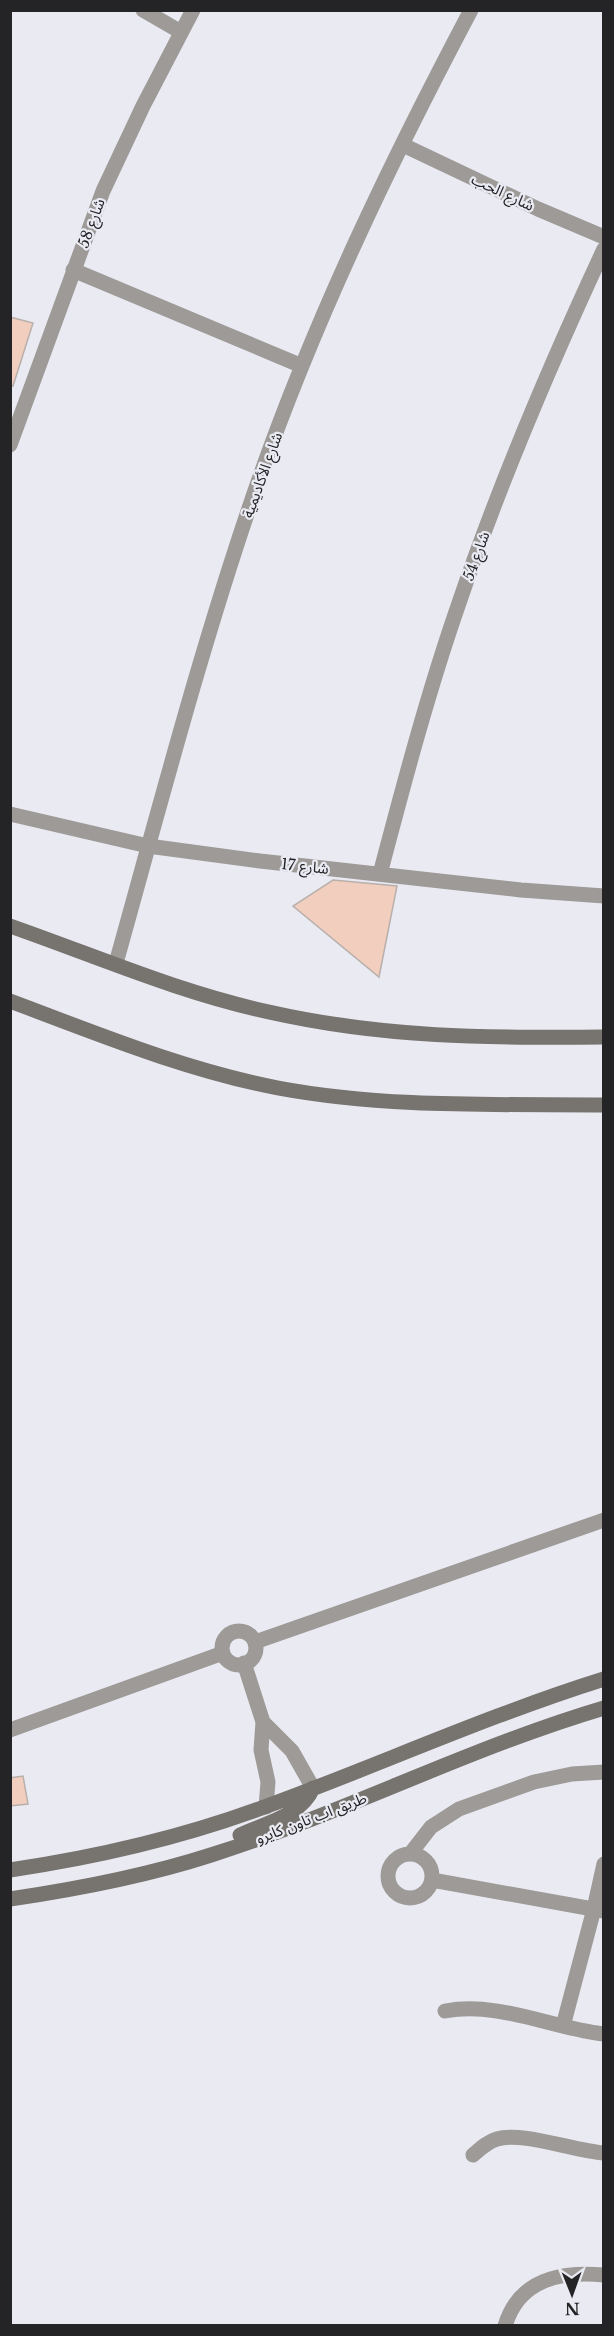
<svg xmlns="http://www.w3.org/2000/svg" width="614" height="2336" viewBox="0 0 614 2336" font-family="'Libre Baskerville','Noto Sans Arabic',serif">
<rect width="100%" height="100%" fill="#eaeaf3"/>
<path fill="#f1cebe" stroke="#b9b0ac" stroke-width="1.5" d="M10 317 33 323 13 386 10 385Z
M333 880 397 886 379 977 293 906Z
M23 1776 28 1804 10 1806V1778Z"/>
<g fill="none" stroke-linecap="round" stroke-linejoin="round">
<path stroke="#9d9a97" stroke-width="15" d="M143 10 181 32
M403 145 538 209 604 237
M73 270 302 366
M10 445 103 191 143 106 193 10
M10 814 148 846 260 861 521 890 604 896
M380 874C404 783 428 692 459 603 500 482 550 365 604 249
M116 963C161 802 203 640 258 482 315 319 390 163 471 10
M222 1648a17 17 0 1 1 34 0a17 17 0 1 1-34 0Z
M255 1642 604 1520
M244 1663 263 1722 261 1750 268 1782 266 1807
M263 1722 292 1751 313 1788
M10 1730 223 1653
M410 1854 431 1827 459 1809 534 1782 572 1774 604 1772
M388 1876a22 22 0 1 1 44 0a22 22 0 1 1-44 0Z
M432 1880 604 1911
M445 2011C499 2001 550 2028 604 2034
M563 2026 594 1909 604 1864
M473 2155C481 2148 487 2142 497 2139 522 2131 574 2151 604 2153
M505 2326C519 2279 560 2271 604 2275"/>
<path stroke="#77736f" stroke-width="15" d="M10 926C96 956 180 993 269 1012 384 1038 487 1038 604 1037
M10 1001C98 1034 185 1070 278 1088 385 1108 494 1104 604 1105
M240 1835C266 1823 301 1816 313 1788
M10 1870C98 1857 184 1837 267 1806 379 1765 489 1715 604 1679
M10 1899C78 1889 146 1876 211 1855 344 1813 469 1748 604 1708"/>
</g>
<g text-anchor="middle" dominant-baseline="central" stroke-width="4.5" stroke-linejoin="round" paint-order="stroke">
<g font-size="15" fill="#242427" stroke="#eaeaf3">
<text transform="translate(503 192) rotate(25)">شارع الحب</text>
<text transform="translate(91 223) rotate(-70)">شارع 58</text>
<text transform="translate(262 475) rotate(-70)">شارع الأكاديمية</text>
<text transform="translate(476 556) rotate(-70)">شارع 54</text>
<text transform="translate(305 866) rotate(6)">شارع 17</text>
<text transform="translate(311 1818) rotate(-21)">طريق اب تاون كايرو</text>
</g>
</g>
<rect width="614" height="2336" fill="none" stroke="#242427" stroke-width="24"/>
<g transform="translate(572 2294) rotate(179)" stroke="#eaeaf3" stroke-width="4.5" paint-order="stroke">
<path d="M0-4.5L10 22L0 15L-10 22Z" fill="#242427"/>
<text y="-9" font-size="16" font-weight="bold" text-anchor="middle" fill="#242427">N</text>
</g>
</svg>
